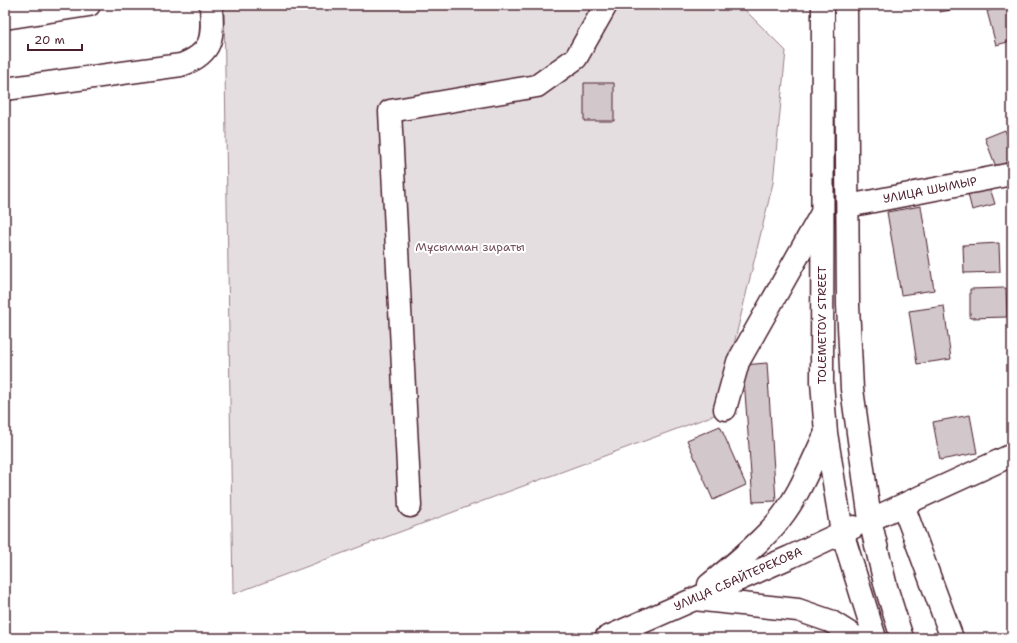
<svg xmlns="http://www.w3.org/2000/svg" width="1017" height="643" viewBox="0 0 1017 643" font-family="'Shantell Sans',sans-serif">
<rect width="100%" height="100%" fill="#fff"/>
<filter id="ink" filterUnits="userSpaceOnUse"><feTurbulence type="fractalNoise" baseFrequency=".025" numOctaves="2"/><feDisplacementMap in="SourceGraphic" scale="8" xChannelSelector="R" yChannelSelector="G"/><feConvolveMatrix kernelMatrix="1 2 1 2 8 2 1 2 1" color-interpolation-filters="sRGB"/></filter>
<g filter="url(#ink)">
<path fill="#e5dee0" stroke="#987e86" d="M224 5H740L786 51 773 183 717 414 233 594Z"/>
<path fill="#d2c7cb" stroke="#4a1f2b" d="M939 5H973V6L940 12Z
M1008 5H1012V41L996 45 987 11Z
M584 83H614V121H584Z
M1005 130 1012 148V160L996 167 985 138Z
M990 188 995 204 972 210 968 194Z
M921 206 934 290 901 295 887 212Z
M999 243 1000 272 964 273 963 245Z
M1006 288 1007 317 970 318V289Z
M944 306 951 359 917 364 909 311Z
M767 363 776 501 753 502 743 365Z
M970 415 977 453 940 460 933 422Z
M720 426 746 485 713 500 687 440Z"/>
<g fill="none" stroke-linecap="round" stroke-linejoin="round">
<g stroke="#4a1f2b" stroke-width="25">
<path id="minor" d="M5 18 89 5
M5 89 181 65C214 53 213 37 211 5
M848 206 1012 174
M725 409 738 362 822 213
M903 505 952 638
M410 506 390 111 537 86 576 58 606 5
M870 520 1012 455"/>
</g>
<g stroke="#4a1f2b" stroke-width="25">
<path id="major" d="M823 5 822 382 826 433 842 532 875 638
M846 5 848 305 852 389 870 520 886 587 902 638
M709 585C732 566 755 547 775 525 798 499 811 464 826 433
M694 599 798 610 830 621 857 638
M606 638 790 557 854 527"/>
</g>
<use href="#minor" stroke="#fff" stroke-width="22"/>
<use href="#major" stroke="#fff" stroke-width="22"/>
</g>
</g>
<g text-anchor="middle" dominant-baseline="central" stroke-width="4" stroke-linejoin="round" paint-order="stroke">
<g font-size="12" fill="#4a1f2b" stroke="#fff">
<text transform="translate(930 190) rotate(-11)">УЛИЦА ШЫМЫР</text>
<text transform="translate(822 325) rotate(-90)">TOLEMETOV STREET</text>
<text transform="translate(738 579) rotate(-24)">УЛИЦА С.БАЙТЕРЕКОВА</text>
</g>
<g font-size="12" fill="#714f58" stroke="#fff">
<text x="470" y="247">Мұсылман зираты</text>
</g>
</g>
<rect width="1017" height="643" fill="none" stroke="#fff" stroke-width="20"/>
<rect x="10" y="10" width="997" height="623" fill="none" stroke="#4a1f2b" stroke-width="1.5" filter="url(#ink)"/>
<path d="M28 44v6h54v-6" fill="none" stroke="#4a1f2b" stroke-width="2"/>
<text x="34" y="44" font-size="12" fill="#4a1f2b" stroke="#ffffff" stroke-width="3" paint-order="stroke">20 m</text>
</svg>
